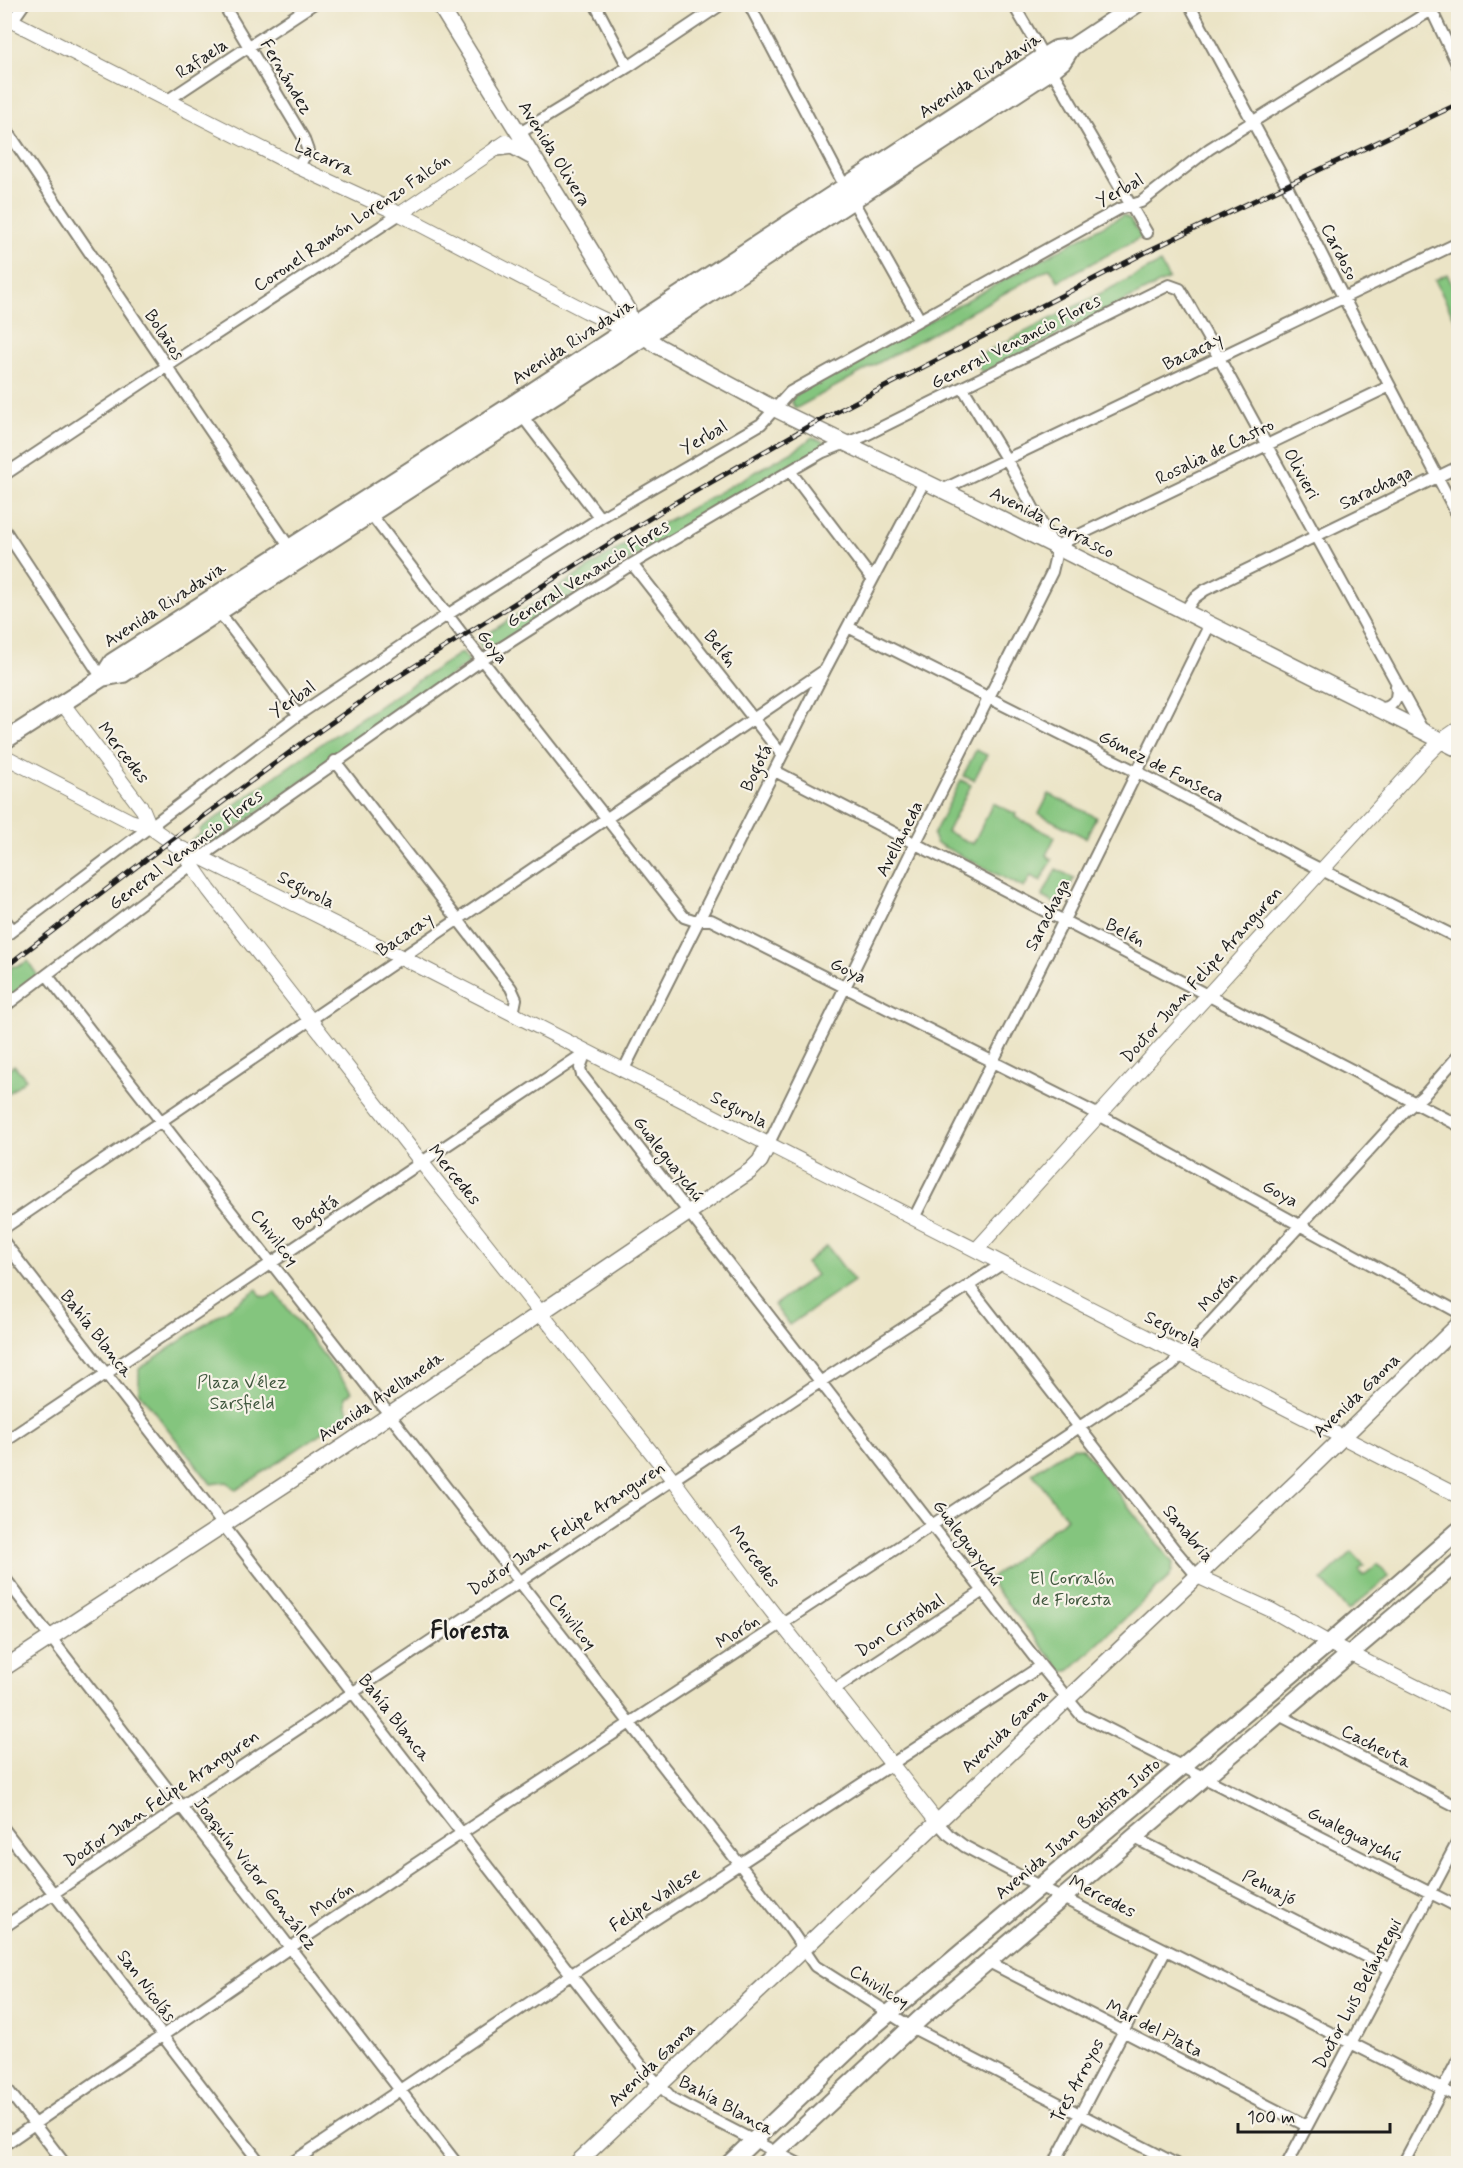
<svg xmlns="http://www.w3.org/2000/svg" width="1463" height="2168" viewBox="0 0 1463 2168" font-family="Mynerve,sans-serif">
<rect width="100%" height="100%" fill="#f7f3e8"/>
<filter id="ink" filterUnits="userSpaceOnUse"><feTurbulence type="fractalNoise" baseFrequency=".0167" numOctaves="2"/><feDisplacementMap in="SourceGraphic" scale="12" xChannelSelector="R" yChannelSelector="G"/><feConvolveMatrix kernelMatrix="1 2 1 2 8 2 1 2 1" color-interpolation-filters="sRGB"/></filter>
<filter id="wash" filterUnits="userSpaceOnUse"><feTurbulence type="fractalNoise" baseFrequency=".008" numOctaves="4" result="noise"/><feDisplacementMap in="SourceGraphic" scale="24" xChannelSelector="R" yChannelSelector="G"/><feGaussianBlur stdDeviation="1.35" result="paint"/><feColorMatrix in="noise" values="0 0 0 0 0 0 0 0 0 0 0 0 0 0 0 0 0 1.4 0 .05"/><feComposite in="paint" operator="in"/></filter>
<g filter="url(#wash)">
<rect width="100%" height="100%" fill="#ebe4c6"/>
<path fill="#84c57e" stroke="#50704d" stroke-width="1.5" d="M1123 215 1130 219 1142 237 1058 281 1050 268 795 409 791 401 795 394Z
M1160 263 1169 279 982 373 974 358Z
M1447 274 1458 298V321L1456 322 1435 280Z
M812 437 826 443 825 445 620 566 489 649 483 651 478 640 619 548 800 447Z
M462 652 470 662 216 842 204 847 190 841 201 834 199 830 328 739Z
M976 750 987 755 974 780 963 776Z
M961 780 971 785 947 832 973 844 993 803 1016 814 1015 817 1055 837 1046 855 1052 860 1041 881 1031 876 1024 888 936 843 933 835Z
M1049 794 1096 817 1086 838 1039 814Z
M1056 869 1074 878 1062 901 1054 903 1042 897Z
M28 961 38 976 5 1002V979L8 976 12 966H19Z
M14 1065 26 1079 5 1096V1072Z
M827 1246 854 1281 789 1325 774 1305 816 1275 806 1263Z
M257 1289 261 1296 268 1297 275 1292 352 1392 345 1397V1404L350 1414 236 1490 227 1482 211 1484 139 1392V1369Z
M1073 1447 1083 1449 1173 1563 1172 1572 1169 1577 1069 1671H1062L988 1580 1067 1518 1032 1473Z
M1352 1552 1364 1565 1359 1570 1363 1576 1378 1564 1389 1577 1348 1611 1322 1580Z"/>
</g>
<g filter="url(#ink)">
<g fill="none" stroke-linecap="round" stroke-linejoin="round">
<g stroke="#848071" stroke-width="14">
<path id="minor" d="M223 4 303 137 308 151 298 167
M595 4 628 67
M749 4 845 187 920 320
M1013 4 1147 233
M1189 4 1284 180 1337 285 1458 516
M1429 5 1458 66
M12 21 24 4
M168 100 313 4
M4 126 292 551
M518 134 628 67 722 4
M519 412 600 518
M790 471 872 579
M4 475 166 367 400 214
M942 490 1458 243
M367 509 482 660 684 917 693 920H711L1099 1115 1458 1312
M4 529 102 678
M1054 547 1390 386
M632 564 782 755
M216 608 298 715
M1185 611 1194 598 1205 590 1458 467
M848 627 1149 778 1304 861 1458 938
M1378 708C1392 709 1399 700 1396 686
M335 761 511 988 516 999 513 1014
M775 771 1458 1125
M4 919 13 930
M4 937 298 715 447 615 600 518 761 424 790 392 1119 209 1141 202 1209 149 1441 4
M47 975 790 1929 815 1966 911 2027 1176 2164
M4 1007 211 850 482 660 632 564 790 471 823 452 864 436 1169 285 1180 289 1213 347 1423 731
M586 1052 580 1068 582 1075 1045 1671 1081 1715 1458 1907
M623 1071 825 670 924 482
M768 1145 915 844 1052 572 1056 555 1051 541 1011 467 963 388
M914 1218 1064 920 1210 624
M4 1228 825 670
M4 1242 645 2070 673 2099 799 2164
M969 1286 1175 1550 1197 1576
M4 1442 586 1052
M4 1577 457 2164
M835 1689 983 1591
M1279 1715 1458 1807
M937 1822 948 1834 964 1846 1041 1887 1458 2097
M4 1829 261 2164
M1133 1837 1390 1969
M4 1927 182 1806 820 1382 1002 1264
M987 1961 1307 2126
M4 2085 65 2164
M4 2145 291 1947 462 1833 932 1525 1171 1366 1404 1112 1425 1094 1458 1056
M290 2164 572 1974 1041 1666
M1054 2164 1166 1950
M1287 2164 1458 1841
M1403 2164 1458 2060"/>
</g>
<g stroke="#848071" stroke-width="16">
<path id="tertiary" d="M4 17 298 167 400 214 586 311 611 323 631 327
M400 214 506 142
M63 704 143 810 150 827
M4 756 130 821 150 827 180 848 190 852 427 970 1458 1496
M180 848 209 890 422 1163 674 1481 755 1590 937 1822
M976 1250 1423 759 1442 740 1458 729
M1197 1576 1271 1610 1329 1643 1458 1708"/>
</g>
<g stroke="#848071" stroke-width="18">
<path id="secondary" d="M439 4C502 107 566 208 628 311L631 327 658 346 775 409 969 503 1458 749
M497 148 512 146 534 158
M4 1668 344 1446 750 1171 760 1161 768 1145
M576 2164 1303 1476 1458 1325"/>
</g>
<g stroke="#848071" stroke-width="20">
<path id="primary" d="M102 678 112 662 513 404 1044 56 1056 49 1072 47
M4 741 102 678 123 674 595 369 1052 70 1063 61 1072 47 1137 4
M729 2164 874 2026 1329 1643 1458 1531
M764 2164 921 2018 1458 1562"/>
</g>
<use href="#minor" stroke="#fff" stroke-width="10"/>
<use href="#tertiary" stroke="#fff" stroke-width="14"/>
<use href="#secondary" stroke="#fff" stroke-width="15"/>
<use href="#primary" stroke="#fff" stroke-width="16"/>
<g stroke="#1c1c1c" stroke-width="5">
<path id="rail" d="M4 968 170 841 308 739 388 683 671 505 809 426 1150 250 1458 104"/>
</g>
<use href="#rail" stroke="#f7f3e8" stroke-width="3" stroke-dasharray="9" stroke-linecap="butt"/>
</g>
</g>
<g text-anchor="middle" dominant-baseline="central" stroke-width="4.5" stroke-linejoin="round" paint-order="stroke">
<g font-size="18" fill="#1c1c1c" stroke="#f7f3e8">
<text transform="translate(202 59) rotate(-33)">Rafaela</text>
<text transform="translate(980 76) rotate(-33)">Avenida Rivadavia</text>
<text transform="translate(286 77) rotate(59)">Fernández</text>
<text transform="translate(554 154) rotate(58)">Avenida Olivera</text>
<text transform="translate(324 158) rotate(25)">Lacarra</text>
<text transform="translate(1120 191) rotate(-29)">Yerbal</text>
<text transform="translate(352 223) rotate(-34)">Coronel Ramón Lorenzo Falcón</text>
<text transform="translate(1339 252) rotate(63)">Cardoso</text>
<text transform="translate(164 335) rotate(56)">Bolaños</text>
<text transform="translate(573 342) rotate(-33)">Avenida Rivadavia</text>
<text transform="translate(1016 342) rotate(-27)">General Venancio Flores</text>
<text transform="translate(1193 352) rotate(-26)">Bacacay</text>
<text transform="translate(704 438) rotate(-30)">Yerbal</text>
<text transform="translate(1215 452) rotate(-26)">Rosalia de Castro</text>
<text transform="translate(1301 474) rotate(61)">Olivieri</text>
<text transform="translate(1376 488) rotate(-26)">Sarachaga</text>
<text transform="translate(1052 523) rotate(27)">Avenida Carrasco</text>
<text transform="translate(588 574) rotate(-32)">General Venancio Flores</text>
<text transform="translate(165 605) rotate(-33)">Avenida Rivadavia</text>
<text transform="translate(492 647) rotate(52)">Goya</text>
<text transform="translate(720 649) rotate(52)">Belén</text>
<text transform="translate(293 700) rotate(-35)">Yerbal</text>
<text transform="translate(123 753) rotate(52)">Mercedes</text>
<text transform="translate(1161 767) rotate(27)">Gómez de Fonseca</text>
<text transform="translate(757 768) rotate(-64)">Bogotá</text>
<text transform="translate(900 839) rotate(-63)">Avellaneda</text>
<text transform="translate(186 850) rotate(-37)">General Venancio Flores</text>
<text transform="translate(306 890) rotate(27)">Segurola</text>
<text transform="translate(1048 915) rotate(-63)">Sarachaga</text>
<text transform="translate(1125 933) rotate(27)">Belén</text>
<text transform="translate(405 935) rotate(-34)">Bacacay</text>
<text transform="translate(848 971) rotate(26)">Goya</text>
<text transform="translate(1202 975) rotate(-48)">Doctor Juan Felipe Aranguren</text>
<text transform="translate(739 1110) rotate(27)">Segurola</text>
<text transform="translate(668 1159) rotate(52)">Gualeguaychú</text>
<text transform="translate(454 1175) rotate(51)">Mercedes</text>
<text transform="translate(1280 1194) rotate(29)">Goya</text>
<text transform="translate(316 1213) rotate(-33)">Bogotá</text>
<text transform="translate(274 1238) rotate(52)">Chivilcoy</text>
<text transform="translate(1218 1292) rotate(-48)">Morón</text>
<text transform="translate(1173 1330) rotate(27)">Segurola</text>
<text transform="translate(96 1334) rotate(52)">Bahía Blanca</text>
<text transform="translate(1357 1396) rotate(-44)">Avenida Gaona</text>
<text transform="translate(381 1397) rotate(-34)">Avenida Avellaneda</text>
<text transform="translate(567 1529) rotate(-33)">Doctor Juan Felipe Aranguren</text>
<text transform="translate(1188 1534) rotate(50)">Sanabria</text>
<text transform="translate(967 1543) rotate(53)">Gualeguaychú</text>
<text transform="translate(754 1557) rotate(53)">Mercedes</text>
<text transform="translate(572 1622) rotate(52)">Chivilcoy</text>
<text transform="translate(900 1626) rotate(-33)">Don Cristóbal</text>
<text transform="translate(738 1632) rotate(-33)">Morón</text>
<text transform="translate(394 1718) rotate(52)">Bahía Blanca</text>
<text transform="translate(1005 1731) rotate(-44)">Avenida Gaona</text>
<text transform="translate(1376 1747) rotate(27)">Cacheuta</text>
<text transform="translate(162 1799) rotate(-34)">Doctor Juan Felipe Aranguren</text>
<text transform="translate(1078 1829) rotate(-40)">Avenida Juan Bautista Justo</text>
<text transform="translate(1354 1835) rotate(27)">Gualeguaychú</text>
<text transform="translate(255 1874) rotate(52)">Joaquín Victor González</text>
<text transform="translate(1269 1888) rotate(27)">Pehuajó</text>
<text transform="translate(1102 1897) rotate(27)">Mercedes</text>
<text transform="translate(332 1900) rotate(-34)">Morón</text>
<text transform="translate(655 1900) rotate(-33)">Felipe Vallese</text>
<text transform="translate(146 1986) rotate(53)">San Nicolás</text>
<text transform="translate(879 1987) rotate(32)">Chivilcoy</text>
<text transform="translate(1358 1994) rotate(-62)">Doctor Luis Beláustegui</text>
<text transform="translate(1154 2029) rotate(27)">Mar del Plata</text>
<text transform="translate(652 2065) rotate(-44)">Avenida Gaona</text>
<text transform="translate(1078 2081) rotate(-62)">Tres Arroyos</text>
<text transform="translate(726 2106) rotate(29)">Bahía Blanca</text>
</g>
<g font-size="18" fill="#40573e" stroke="#f7f3e8">
<text x="242" y="1383">Plaza Vélez<tspan x="242" dy="21">Sarsfield</tspan></text>
<text x="1072" y="1579">El Corralón<tspan x="1072" dy="21">de Floresta</tspan></text>
</g>
<g font-size="24" font-weight="bold" fill="#1c1c1c" stroke="#f7f3e8">
<text x="470" y="1631">Floresta</text>
</g>
</g>
<rect width="1463" height="2168" fill="none" stroke="#f7f3e8" stroke-width="24"/>
<path d="M1238 2123v9h152v-9" fill="none" stroke="#1c1c1c" stroke-width="3"/>
<text x="1247" y="2123" font-size="18" fill="#1c1c1c" stroke="#f7f3e8" stroke-width="4.5" paint-order="stroke">100 m</text>
</svg>
